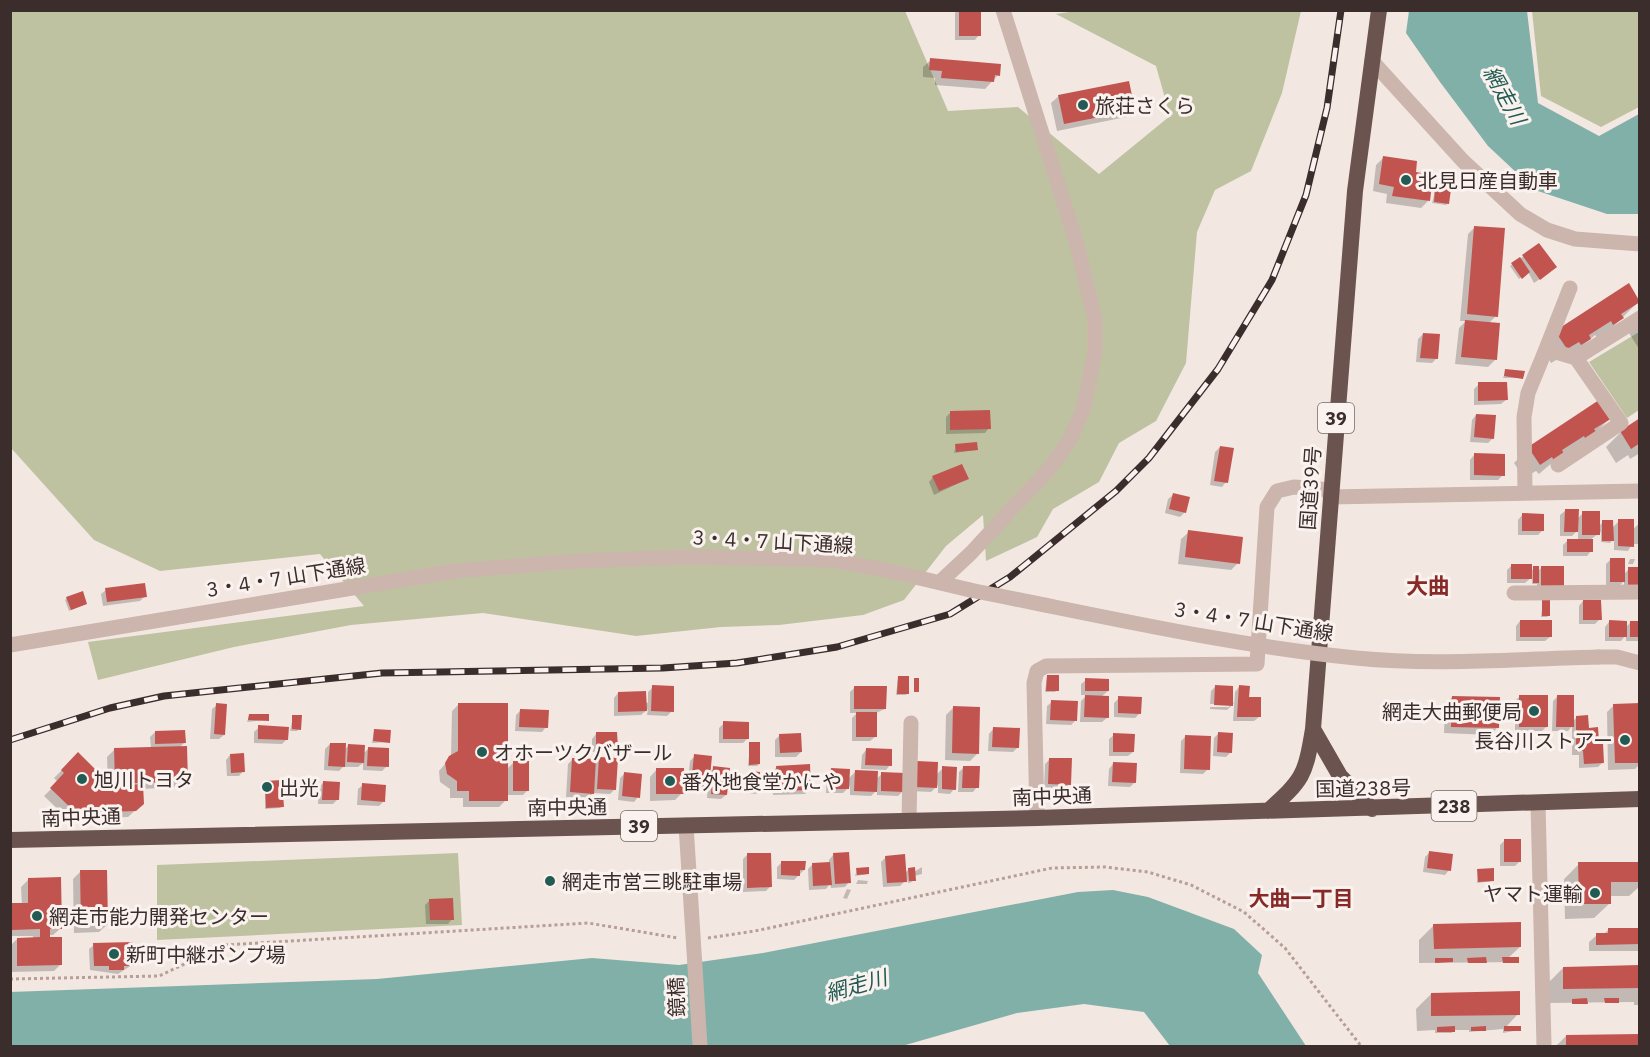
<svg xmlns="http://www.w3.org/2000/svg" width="1650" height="1057" viewBox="0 0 1650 1057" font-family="'IBM Plex Sans','Noto Sans JP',sans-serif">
<rect width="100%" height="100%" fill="#f3e7e2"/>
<path fill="#bec2a1" d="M1082 10 1301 11 1282 93 1251 171 1215 190 1197 232 1186 363 1156 421 1119 443 1099 482 1053 509 1037 537 986 561 983 515 946 546 904 600 863 615 779 625 721 627 636 636 483 613 351 625 234 647 98 680 88 642 364 606 320 554 160 571 94 540 11 448V11H905L948 111 1018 107 1099 174 1170 116 1156 66 1056 14Z
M1532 11H1639V107L1601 127 1541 96Z
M1639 332V410L1627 418 1589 362Z
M458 853 462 925 157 940V865Z"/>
<path fill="#81b0a8" d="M1409 11H1527L1538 103 1599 136 1639 114V214H1607L1535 190 1488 146 1440 82 1406 33Z
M1113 890 1148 897 1234 929 1262 955 1258 973 1306 1046H1170L1144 1012 1084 1004 1017 1013 902 1046H11L10 992 377 979 592 958 679 965 763 953 1078 892Z"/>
<path fill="#0003" d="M957 10H980L979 35 975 40H955V13Z
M931 60 998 75 985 89 935 85V78L923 77V67Z
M1059 96 1133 110 1126 117 1057 131 1051 103Z
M1383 158 1414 174 1428 201 1421 208 1386 203 1387 194 1373 191 1376 165Z
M1436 188 1448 203 1446 205 1432 203Z
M1475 227 1496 316 1488 324 1495 360 1488 367 1455 364 1459 328 1466 321H1460L1468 234Z
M1539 245 1550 272 1534 283 1528 272 1519 279 1510 266Z
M1639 301 1607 333 1598 339 1595 335 1574 354 1563 356 1551 363 1541 347 1556 333Z
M1640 323V349H1639L1629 333Z
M1423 334 1437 358 1432 363 1416 362 1418 339Z
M1506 370 1522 378H1503Z
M1479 384 1506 400 1501 404 1474 405V389Z
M951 412 989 428 985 433 946 434V417Z
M1476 415 1493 438 1488 443 1470 442 1472 420Z
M1612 416 1597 431 1562 454 1539 474 1536 471 1524 478 1514 463 1529 448Z
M1640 420V453L1630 459 1628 455 1616 463 1606 447 1621 432Z
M956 445 976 450 954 453Z
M1220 447 1226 482 1222 487 1210 485 1215 452Z
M1474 455 1503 475 1498 480H1470V460Z
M933 477 967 479 934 495 929 482Z
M1173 495 1185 512 1180 517 1165 513 1168 499Z
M1565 511 1577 519 1583 513 1599 526 1603 522 1612 528 1619 521 1632 530 1640 523V544H1632L1628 551 1614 550V538L1610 543 1601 542V532L1591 539V551L1587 556H1563V545L1568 540H1578V530L1572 536H1560V515Z
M1522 515 1543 530 1538 535H1518V520Z
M1189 532 1238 563 1231 570 1178 564 1181 539Z
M1611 559 1624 574 1629 569 1640 589H1624V581L1619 586H1606V564Z
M1630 559H1635L1633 564H1628Z
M1512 565 1530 572 1534 568 1538 571 1542 567H1563L1537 591V584H1532V577L1525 583H1507V570Z
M106 590 145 596 140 601 103 606 101 594Z
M67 598 86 604 69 611 65 600Z
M1543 601 1549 615 1547 617H1541Z
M1583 601 1600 619 1595 624H1579V606Z
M1520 621 1550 637 1545 641H1516V626Z
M1609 622 1625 628 1631 622H1640V641H1626V635L1621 641H1605V627Z
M1047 676 1057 690 1055 692H1045Z
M898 678 908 693 906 695H896Z
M1086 680 1108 691 1101 697 1107 718 1102 722H1080L1081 701 1087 695H1081V684Z
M653 687 672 711 667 716 647 715 648 709 641 715 614 716V698L618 693 648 703V692Z
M855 687 885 709 876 713 875 737 870 741H852V718L857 713H850V692Z
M1215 687 1234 703 1227 710 1210 709V707H1229V704H1210L1211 691Z
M1239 687 1259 717 1254 721H1233L1235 692Z
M1520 696 1547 726 1542 731H1515V701Z
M1452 697 1497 728 1490 735 1444 733 1445 705Z
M1557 697 1572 722 1577 717 1597 745 1603 762 1598 767 1579 768V755H1572V726L1568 731H1552L1553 701Z
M1119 698 1140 713 1135 718 1114 717V703Z
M1052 702 1076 720 1071 725 1046 724 1047 706Z
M459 704 506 770 514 762 527 791 523 795H506V800L499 807H463V798H450V789L440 782 439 771 451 757 452 711Z
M1640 704V764L1635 769 1608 770 1607 712 1614 705Z
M217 705 224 735 219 739H210L212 709Z
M954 707 977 754 970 761 945 760 946 715Z
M520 711 546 727 542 732 515 731 516 715Z
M249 716 267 720 247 722Z
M293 717 299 729 297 731H290Z
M724 723 747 739 743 743H719V728Z
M259 727 287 739 282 744 254 743V732Z
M993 729 1018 747 1013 752 988 751 989 734Z
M374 731 389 742 372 743Z
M155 732 184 743 180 747 187 780 180 787 141 789 142 804 128 817 68 819 44 796 58 782 54 778 78 754 108 784 107 757 114 750 151 748 150 737Z
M596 734 616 748 611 752H592V739Z
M1218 734 1231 752 1226 757 1213 756 1214 738Z
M1114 735 1133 752 1128 756H1109V739Z
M779 736 801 752 796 757H775V740Z
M1186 736 1208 769 1203 774 1180 773 1181 741Z
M330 744 344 750 349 745 364 753 368 749 387 766 382 771 363 770V763L358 767H343L339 771 324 770 325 749Z
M750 744 759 764 757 766H748Z
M866 750 890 765 886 770 861 769 862 755Z
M230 755 243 771 239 776H227L226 760Z
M695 756 709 773 714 768 726 795 721 799 707 798 708 785 703 791 687 789 690 761Z
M573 759 594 764 599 759 615 789 610 794 593 793 588 798 566 797 568 764Z
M1050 759 1069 784 1065 789 1044 788 1045 764Z
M1113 764 1135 782 1130 787 1108 786 1109 769Z
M777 767 810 789 805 794 773 795 772 772Z
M964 767 977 787 973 792H958L959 772Z
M912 768 936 775 943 768 954 789 950 794 938 793V785L931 792 911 791Z
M657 769 682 793 675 800 650 801V777Z
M831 769 848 779 855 772 876 779 882 774 903 791 898 796 877 795V790L871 796 850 795V786L843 793H826L827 774Z
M752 772 758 792 756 794 749 793Z
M625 773 638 797 634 802 618 800 620 778Z
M265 782 282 806 280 808 265 809Z
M323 783 337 800 333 804H318L319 787Z
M363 785 384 801 379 806 357 805 358 789Z
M1504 841 1520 861 1515 866H1500V845Z
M1429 853 1449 870 1445 875 1423 872 1425 857Z
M747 855 770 887 766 891 743 892V859Z
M833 855 849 882 845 887 831 888 830 884 826 889 809 890 808 869 812 865 829 864V860Z
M886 857 904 874 909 869 914 872 922 867V874L914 876 912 882 908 883 907 879 900 886 883 887 881 862Z
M782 862 804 870 794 880 777 879V867Z
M1640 863V886L1629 896H1609V904L1594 918 1565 919 1564 879 1579 864Z
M857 869 868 874 855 876Z
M1478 871 1493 881 1477 883Z
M80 872 107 925 99 932 74 933 73 879Z
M28 880 61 928 53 935H49L61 964 54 971 10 972V946L17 939H33V936H10V907L22 905 21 887Z
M858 880 868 881 867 884H856Z
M847 889 851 890 847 899 843 898Z
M430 900 452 919 448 924H426L425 905Z
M1434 925 1520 947 1507 959 1518 962 1419 963V940Z
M1640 929V951H1589V942L1597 935H1603L1608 930Z
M94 945 132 965 118 974 90 970 89 949Z
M1640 967V1005H1634V1002L1549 1003 1548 983 1563 968Z
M1431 994 1518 1014 1505 1028 1519 1030 1503 1033V1029L1469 1032V1030H1453L1452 1033H1435V1030L1417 1031 1416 1009Z
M1640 1035V1046H1556L1566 1036Z"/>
<path fill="#c25450" d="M959 10H981V36H959Z
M930 58 1001 64 1000 76 995 75 994 82 941 78 942 71 929 70Z
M1129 81 1135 110 1064 124 1058 95Z
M1383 156 1417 161 1416 172 1433 175 1430 201 1392 196 1394 187 1379 184Z
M1435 187 1451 189 1449 204 1434 202Z
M1474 226 1505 228 1498 317 1467 314Z
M1539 243 1557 267 1540 280 1522 255Z
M1520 257 1530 272 1522 279 1511 263Z
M1629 283 1640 302 1621 314 1624 318 1613 325 1611 321 1589 335 1591 339 1581 345 1579 342 1567 349 1555 331Z
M1465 320 1500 323 1497 360 1461 357Z
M1423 333 1440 334 1438 359 1420 358Z
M1505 369 1525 371 1523 379 1504 376Z
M1478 382H1507L1508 400 1478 401Z
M1602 398 1614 417 1594 429 1597 433 1586 440 1584 436 1562 450 1564 454 1554 461 1552 457 1540 465 1528 447Z
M990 410 991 429 950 430V411Z
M1476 414 1496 415 1494 439 1474 437Z
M1640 418V443L1631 449 1620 431Z
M977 442 978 450 956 452 955 444Z
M1220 446 1234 448 1228 483 1214 481Z
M1474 453 1505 454V476L1474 475Z
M962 464 969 479 939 491 932 476Z
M1173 493 1190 497 1186 513 1169 509Z
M1565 509H1579L1578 532H1564Z
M1582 511H1600V535H1582Z
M1522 513 1544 514V531H1522Z
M1618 519H1634V547L1618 546Z
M1602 520H1613L1614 541H1602Z
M1188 530 1243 537 1240 564 1185 557Z
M1567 539H1593V552H1567Z
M1610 558H1625V582H1610Z
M1511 564H1532V579H1511Z
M1533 566H1539V583H1533Z
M1541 566H1564V587H1541Z
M1628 567H1640V585H1628Z
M145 583 147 597 107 602 105 588Z
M83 591 87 604 71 610 66 597Z
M1542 600H1550V616H1542Z
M1583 600H1601L1602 620H1583Z
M1520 620H1552V637H1520Z
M1609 620 1627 621V637H1609Z
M1630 621H1640V637H1630Z
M1047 675H1059V691H1046Z
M898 676H909V694H897Z
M914 678H919V692H914Z
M1085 678 1109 679V691H1085Z
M652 685 674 686V712L651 711Z
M1215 685 1233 686V706L1214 705Z
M1239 685 1250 686 1249 697H1261V717H1237Z
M854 686H887L886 709H854Z
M646 691 647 711 618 712V692Z
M1085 695 1109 696V718L1084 717Z
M1519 695H1548V727H1519Z
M1557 695H1574V727H1556Z
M1118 696 1142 697 1141 714 1118 713Z
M1452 696 1500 697 1499 728 1451 727Z
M1051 700 1078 701 1077 721 1050 720Z
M216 703 227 704 225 735 214 734Z
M458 703H508V801H469V791H457V781L447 774 445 763 449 756 458 751Z
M1640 703V763H1615L1613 704Z
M953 706 980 707 979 754 952 753Z
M520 709 549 710 548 728 519 727Z
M856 712H877V737H856Z
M249 714H269V721L248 720Z
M292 715H302L301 730 292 729Z
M1588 715 1589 728 1598 727 1599 743H1603L1604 763 1584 764 1583 751H1576V716Z
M723 721 749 722V739H723Z
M258 725 289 727 288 740 258 739Z
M993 727 1020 728 1019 748 992 747Z
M374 729 391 730 390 743 373 741Z
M185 730 186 743 155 744V731Z
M596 732H617L618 748H596Z
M1218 732 1233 733 1232 753 1217 752Z
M801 733 802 752 780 753 779 734Z
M1113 733 1135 734 1134 752H1113Z
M1185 735 1211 736 1210 770 1184 769Z
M749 742H760V764L749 765Z
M330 743H346L345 767 328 766Z
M348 744 365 745 364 763 347 762Z
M187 746 188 781 115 784 114 748Z
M368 747 389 748V767L367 766Z
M866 748 892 749V766L865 765Z
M78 752 112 786 143 784 144 804 136 811 76 813 50 788 64 773 61 770Z
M244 753 245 772 231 773 230 754Z
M694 754 712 756 709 787 691 785Z
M599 757 618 758 616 790 597 789Z
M572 758 596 759 594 794 570 792Z
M1049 758H1072L1071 785 1048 784Z
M513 761H529V791H513Z
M916 761 938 762 937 788 915 787Z
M1113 762 1137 763 1136 783 1112 782Z
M810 764 811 790 778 791 776 766Z
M713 766 730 768 727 795 711 794Z
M942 766 957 767 956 790 942 789Z
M963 766H980L979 788H962Z
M656 768H684V794H656Z
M831 768 850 769 849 789H830Z
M855 770 878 771 877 792 854 791Z
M751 771 760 772 759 792H750Z
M624 772 642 774 640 798 622 796Z
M881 772 905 773 904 792 881 791Z
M282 780 284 807 266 808 265 781Z
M323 781 340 782 339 800H322Z
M362 783 386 785 385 802 361 800Z
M1504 839H1521V862H1504Z
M1429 851 1453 854 1451 871 1427 868Z
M849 852 851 883 835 884 833 853Z
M747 853H771L772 887 747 888Z
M905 854 907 882 887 883 885 856Z
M781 861H806L805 870H800V876L781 875Z
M830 862 832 885 813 886 812 863Z
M1578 862H1640V882H1611V904H1579Z
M869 867V874L857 875 856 868Z
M915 867 916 881H909L908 868Z
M1494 868V881L1478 882 1477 869Z
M80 870H107L108 925 81 926Z
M61 877 62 929H50V937H62V965L17 966V938L40 937V929L12 930V903H28V878Z
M453 898 454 920H430L429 899Z
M1521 922V947L1434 949 1433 924Z
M1608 928H1640V944L1596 945V933H1608Z
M133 942 134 966H124V970H109V966H94L93 943Z
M1486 957 1487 963H1468L1467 958Z
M1502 957H1519V963H1503Z
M1435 958H1453V962L1435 963Z
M1640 965V988L1563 989V967Z
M1520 991V1015L1431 1016V993Z
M1587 998 1588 1004H1572V999Z
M1604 998H1619V1003H1605Z
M1455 1026V1032H1437V1027Z
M1486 1026V1031H1471V1027Z
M1504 1026H1521V1031H1504Z
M1640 1034V1046H1566V1035Z"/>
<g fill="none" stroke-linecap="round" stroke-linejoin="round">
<path stroke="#b79e97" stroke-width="3" stroke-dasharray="3 3" stroke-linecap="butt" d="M708 938 755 931 1052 868 1105 867 1148 872 1191 885 1244 912 1285 948 1361 1046
M10 979 159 976 225 945 588 923 678 938"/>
<path stroke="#cbb5ad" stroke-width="15" d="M1372 61 1463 161 1520 214 1547 230 1575 239 1640 244
M1546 349 1570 288
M1558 465 1621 423 1576 358
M1525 492 1524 417 1528 393 1546 349 1576 358 1640 318
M1330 497 1640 491
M940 582 971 553 1048 470 1069 441 1083 410 1095 351V319L1076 241 1003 10
M1514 593 1640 592
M1538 804 1544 1046
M1037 818 1034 683 1037 671 1046 666 1257 664 1267 507 1277 491 1294 487 1331 490
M909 820 911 723
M686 825 700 1046"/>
<path stroke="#cbb5ad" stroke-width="15" d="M10 645 455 571 576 561 690 557 832 560 890 571 970 590
M1598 657H1617L1640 663"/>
<path stroke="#6b5350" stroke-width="16" d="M1313 729 1340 776 1372 809
M1268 811C1303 779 1305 777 1313 729L1355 191 1379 10
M10 840 1037 818 1640 799"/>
<g stroke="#3a2d2c" stroke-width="7">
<path id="rail" d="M10 740 110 708 164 696 382 673 663 668 737 663 837 647 950 614 1010 577 1116 491 1149 458 1218 369 1272 280 1306 195 1327 108 1341 10"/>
</g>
<use href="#rail" stroke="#faf2ee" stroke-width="4.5" stroke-dasharray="14" stroke-linecap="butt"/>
<path stroke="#cbb5ad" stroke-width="15" d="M970 590C1098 615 1226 645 1356 658 1435 666 1518 659 1598 657"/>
</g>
<g fill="#225b53" stroke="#faf2ee" stroke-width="2">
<circle cx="1083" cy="105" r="6"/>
<circle cx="1406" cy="180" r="6"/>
<circle cx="1534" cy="711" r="6"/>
<circle cx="1625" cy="740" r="6"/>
<circle cx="482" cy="752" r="6"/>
<circle cx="82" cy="779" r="6"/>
<circle cx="670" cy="781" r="6"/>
<circle cx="267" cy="787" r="6"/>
<circle cx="550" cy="881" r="6"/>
<circle cx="1595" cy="893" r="6"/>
<circle cx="37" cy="916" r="6"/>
<circle cx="114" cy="954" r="6"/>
</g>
<g text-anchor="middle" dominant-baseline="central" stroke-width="6" stroke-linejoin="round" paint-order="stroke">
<g fill="#faf2ee" stroke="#746866" stroke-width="1.5">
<rect x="1318" y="403" width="36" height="30" rx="4.5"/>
<rect x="1431.5" y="791" width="45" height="30" rx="4.5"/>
<rect x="621" y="811" width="36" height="30" rx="4.5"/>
</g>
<g font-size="18" font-weight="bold" fill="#3a2d2c">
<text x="1336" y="418">39</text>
<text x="1454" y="806">238</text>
<text x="639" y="826">39</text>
</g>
<g font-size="20" fill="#3a2d2c" stroke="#faf2ee" text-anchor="start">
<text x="1095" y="105">旅荘さくら</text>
<text x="1418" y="180">北見日産自動車</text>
<text x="1522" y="711" text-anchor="end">網走大曲郵便局</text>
<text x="1613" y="740" text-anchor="end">長谷川ストアー</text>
<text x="494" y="752">オホーツクバザール</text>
<text x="94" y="779">旭川トヨタ</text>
<text x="682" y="781">番外地食堂かにや</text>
<text x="279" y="787">出光</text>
<text x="562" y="881">網走市営三眺駐車場</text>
<text x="1583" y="893" text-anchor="end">ヤマト運輸</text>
<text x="49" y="916">網走市能力開発センター</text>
<text x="126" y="954">新町中継ポンプ場</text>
</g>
<g font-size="20" fill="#3a2d2c" stroke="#faf2ee">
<text transform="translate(1310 488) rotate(-86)">国道39号</text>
<text transform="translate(773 541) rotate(3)">3・4・7 山下通線</text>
<text transform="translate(286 577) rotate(-9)">3・4・7 山下通線</text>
<text transform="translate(1254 621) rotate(9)">3・4・7 山下通線</text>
<text transform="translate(1363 788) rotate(-1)">国道238号</text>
<text transform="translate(1052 796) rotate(-2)">南中央通</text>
<text transform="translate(567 807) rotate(-1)">南中央通</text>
<text transform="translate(81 817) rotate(-2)">南中央通</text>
<text transform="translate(676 997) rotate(-92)">鏡橋</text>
</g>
<g font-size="21" font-style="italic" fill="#225b53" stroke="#faf2ee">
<text transform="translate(1505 95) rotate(61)">網走川</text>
<text transform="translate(856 985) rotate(-16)">網走川</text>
</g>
<g font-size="21" font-weight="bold" fill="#872927" stroke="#faf2ee">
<text x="1301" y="898">大曲一丁目</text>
</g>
<g font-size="22" font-weight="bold" fill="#872927" stroke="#faf2ee">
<text x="1428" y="585">大曲</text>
</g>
</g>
<rect width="1650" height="1057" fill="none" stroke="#3a2d2c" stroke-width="24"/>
</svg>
